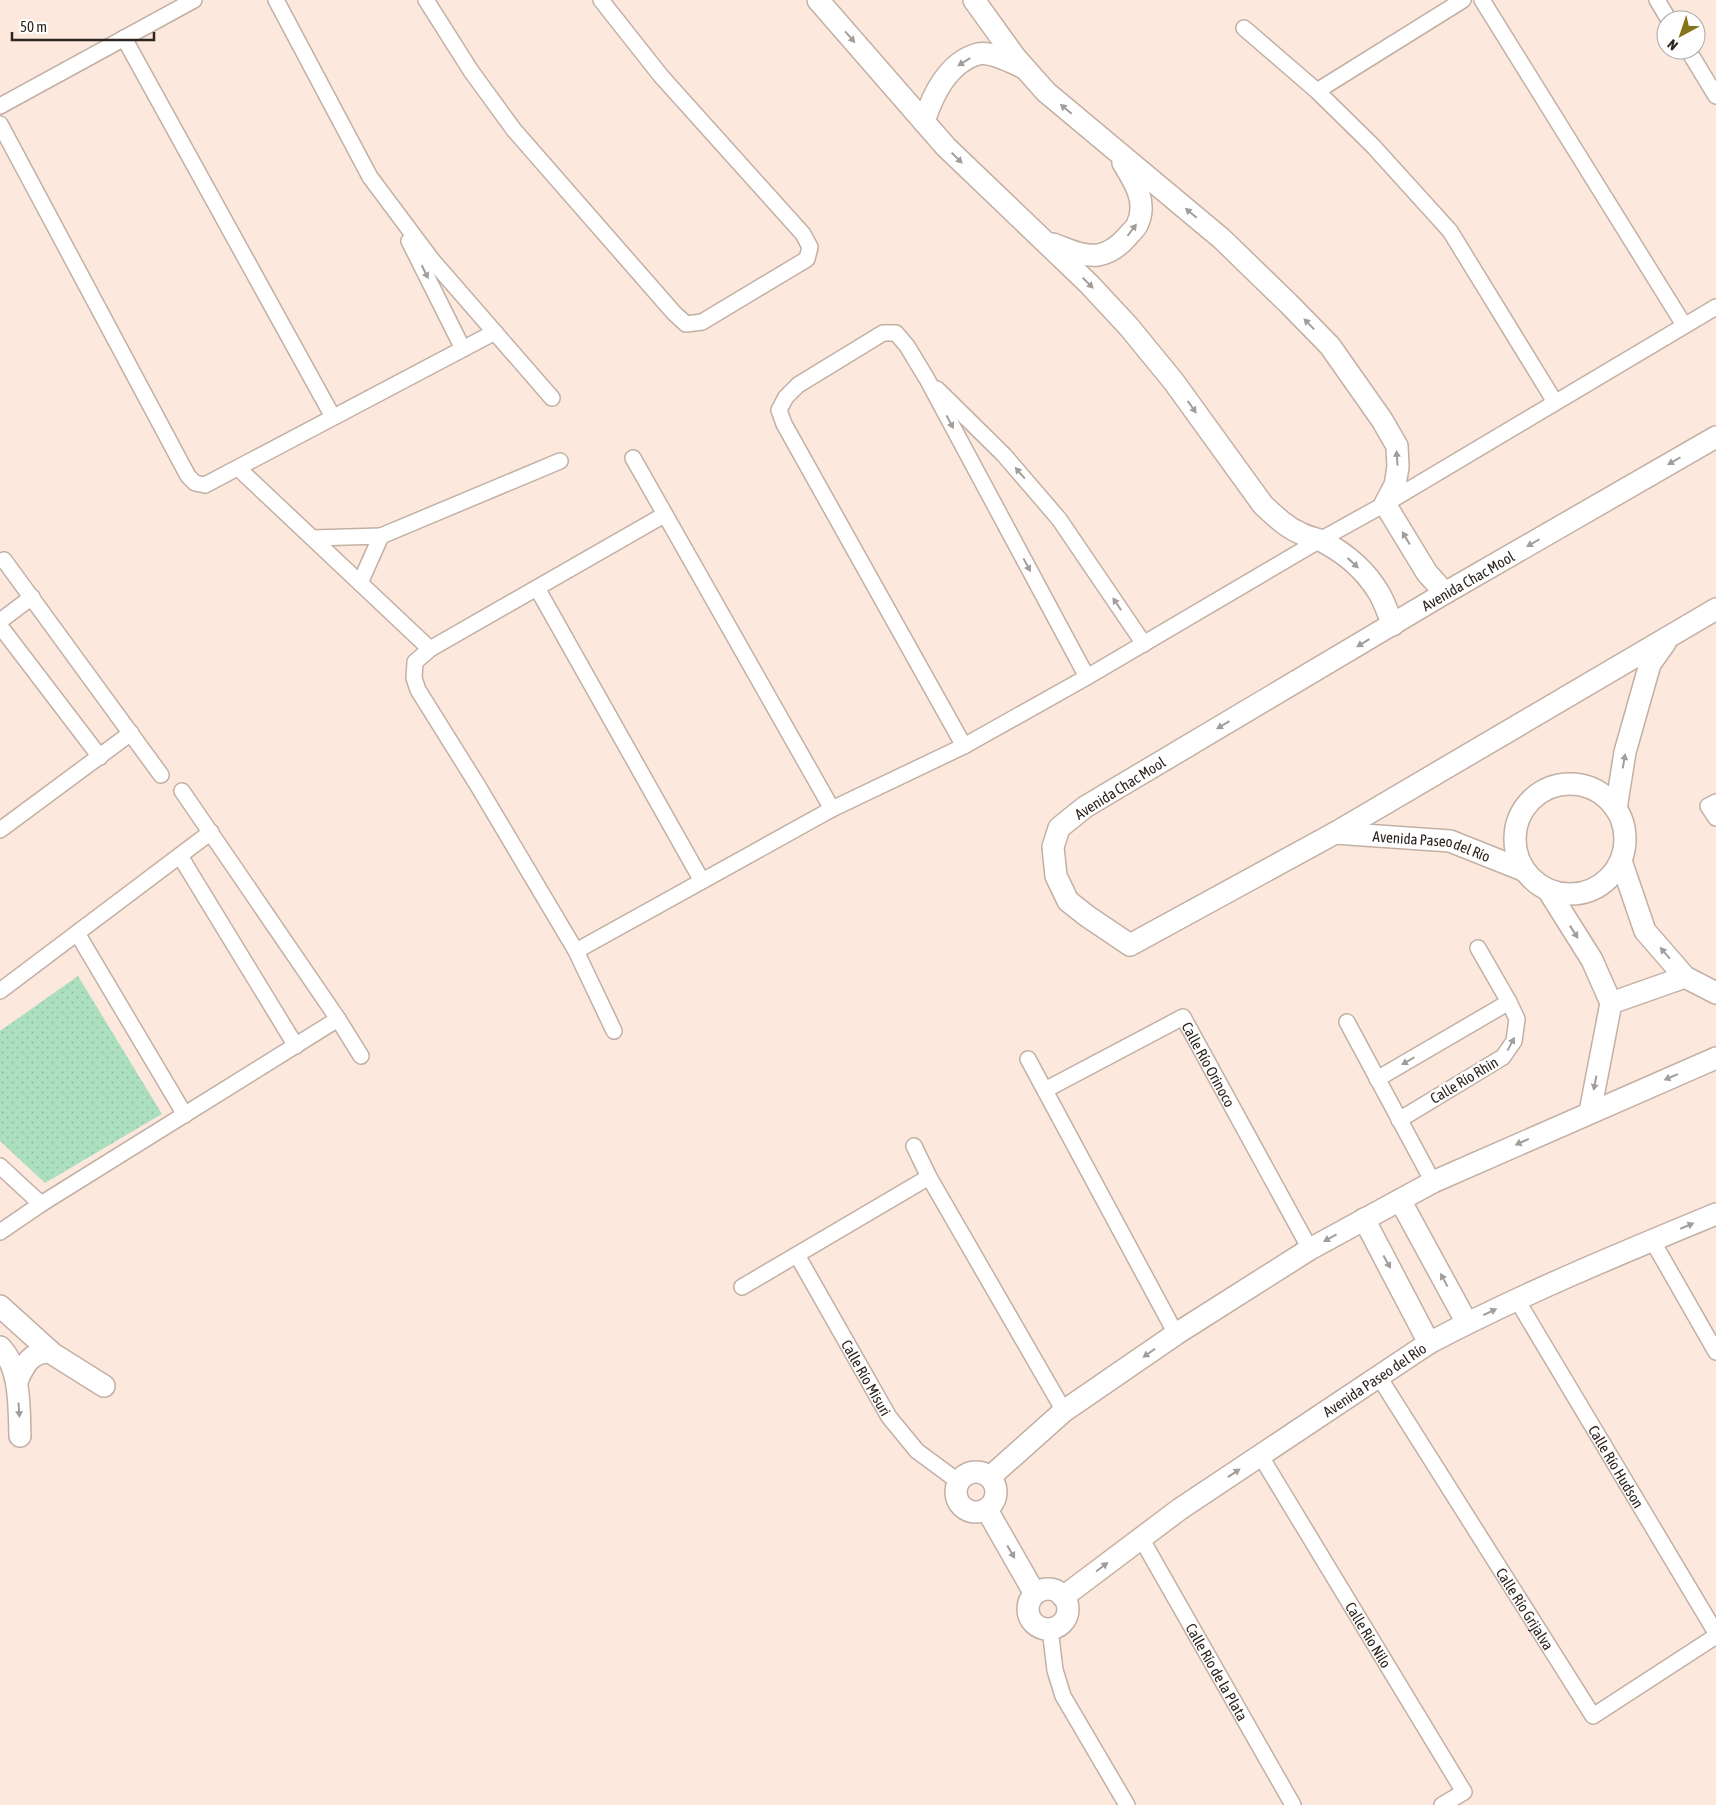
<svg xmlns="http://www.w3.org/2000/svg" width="1716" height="1805" viewBox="0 0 1716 1805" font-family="'Asap Condensed',sans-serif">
<defs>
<pattern id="green-dots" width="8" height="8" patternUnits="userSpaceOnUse" patternTransform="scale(1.25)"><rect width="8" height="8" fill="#acdfbf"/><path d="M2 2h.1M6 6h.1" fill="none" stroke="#94bfa4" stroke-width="1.8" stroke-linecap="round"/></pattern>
</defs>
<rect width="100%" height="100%" fill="#fce8dd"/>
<path fill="url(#green-dots)" d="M78 976 162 1114 45 1183 0 1141V1031Z"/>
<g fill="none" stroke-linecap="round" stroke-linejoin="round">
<g stroke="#c3b0a5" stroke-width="18">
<g id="street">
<path d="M276 0 370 177 432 260 552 398"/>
<path d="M426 0 471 71 514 130 674 313 686 324 702 322 807 259 810 247 803 234 661 76 601 0"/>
<path d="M1482 0 1684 325"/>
<path d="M1657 0 1669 20"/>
<path d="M1244 28 1317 91 1373 146 1450 231 1555 402"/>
<path d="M124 38 333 417"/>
<path d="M1688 50 1716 96"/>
<path d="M1317 91 1463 0"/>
<path d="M0 106 194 0"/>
<path d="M0 124 188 476 195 483 205 485 495 332"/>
<path d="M409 241 463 349"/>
<path d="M937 389 1004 455 1059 519 1144 644"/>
<path d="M633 458 832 809"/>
<path d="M238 468 430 649"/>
<path d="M313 538 381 536"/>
<path d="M4 560 161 775"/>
<path d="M360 583 381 536 560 461"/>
<path d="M537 588 702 881"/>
<path d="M0 621 32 597"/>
<path d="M0 626 100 757"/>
<path d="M964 746 784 424 779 410 786 397 798 385 883 333H896L907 346 927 379 1087 677"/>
<path d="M182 791 338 1019 361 1056"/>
<path d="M1716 802 1708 806 1716 818"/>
<path d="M0 830 131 733"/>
<path d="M180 856 296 1046"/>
<path d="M77 933 185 1115"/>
<path d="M1478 948 1509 1002"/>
<path d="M576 951 832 809 964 746 1087 677 1320 540 1385 504 1716 307"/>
<path d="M0 991 211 832"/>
<path d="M1347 1022 1433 1182"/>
<path d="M614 1031 576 951 478 786 418 690 414 678 415 662 430 649 664 515"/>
<path d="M1028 1059 1176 1334"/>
<path d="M1377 1079 1509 1002 1517 1019 1514 1041 1503 1057 1399 1120"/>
<path id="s1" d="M1045 1090 1183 1017 1310 1249"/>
<path d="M914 1146 929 1177 1064 1411"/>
<path d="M0 1166 41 1204"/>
<path d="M0 1232 41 1204 338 1019"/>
<path d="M1652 1240 1716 1352"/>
<path id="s2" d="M797 1255 889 1417 917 1451 959 1482"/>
<path d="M742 1287 929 1177"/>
<path id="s3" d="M1517 1300 1716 1633"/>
<path id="s4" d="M1379 1377 1593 1716 1716 1636"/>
<path id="s5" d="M1260 1455 1464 1792 1442 1805"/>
<path id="s6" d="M1141 1538 1293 1805"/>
<path d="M1050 1629 1055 1670 1063 1696 1127 1805"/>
</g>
</g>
<g stroke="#c3b0a5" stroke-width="24">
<g id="secondary">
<path d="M818 0 946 147 1089 284 1129 327 1174 382 1263 505C1275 516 1286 527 1300 533 1307 537 1315 538 1322 541 1345 553 1366 571 1379 593 1385 603 1388 614 1393 625"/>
<path d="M974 0 1015 57 1046 92 1222 239 1289 304 1330 346 1382 420 1397 446 1398 467 1395 485 1385 504 1427 573 1445 593"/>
<path d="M924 122C932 96 948 62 978 54 991 51 1011 62 1022 67"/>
<path d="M1053 244C1067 249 1082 257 1098 255 1110 253 1119 246 1127 237 1130 233 1135 229 1137 225 1148 203 1135 182 1123 163"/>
<path d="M1716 437 1445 593 1085 807 1059 828 1053 847 1056 876 1068 901 1087 916 1130 945 1335 833 1716 609"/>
<circle cx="1570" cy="839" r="55"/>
<path d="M1616 809 1625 752 1650 664 1665 643"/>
<path id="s7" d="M1335 833 1450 841 1523 870"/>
<path d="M1621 861 1645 931 1685 977 1716 993"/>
<path d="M1548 890 1592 960 1611 1003 1590 1112"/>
<path d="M1611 1003 1685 977"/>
<path d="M1400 1200 1467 1323"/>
<path d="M1364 1219 1429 1343"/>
<path d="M0 1306 53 1354 104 1386"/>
<path d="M0 1347C21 1368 19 1408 20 1436"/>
<path d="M17 1381C24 1365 31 1351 51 1352"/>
<circle cx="976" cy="1492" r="20"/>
<path d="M990 1477 1064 1411 1176 1334 1310 1249 1433 1182 1716 1058"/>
<path d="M987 1510 1035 1594"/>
<circle cx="1048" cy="1609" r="20"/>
<path id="s8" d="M1063 1597 1180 1509 1429 1343C1522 1294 1619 1254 1716 1214"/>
</g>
</g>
<use href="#street" stroke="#fff" stroke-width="15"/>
<use href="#secondary" stroke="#fff" stroke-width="21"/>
</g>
<defs><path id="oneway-solid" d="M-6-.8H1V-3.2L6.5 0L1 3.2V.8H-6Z" transform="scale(1.25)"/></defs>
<g fill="#a09d9b">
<use href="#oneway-solid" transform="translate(850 37) rotate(49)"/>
<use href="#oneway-solid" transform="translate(964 62) rotate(148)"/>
<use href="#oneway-solid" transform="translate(1066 109) rotate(-140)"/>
<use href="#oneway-solid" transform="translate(957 158) rotate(44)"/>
<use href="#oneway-solid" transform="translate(1191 213) rotate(-140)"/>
<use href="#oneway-solid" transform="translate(1132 230) rotate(-53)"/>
<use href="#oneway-solid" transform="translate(425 272) rotate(64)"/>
<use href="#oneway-solid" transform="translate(1088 283) rotate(45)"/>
<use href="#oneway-solid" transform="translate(1309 324) rotate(-134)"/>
<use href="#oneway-solid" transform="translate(1192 407) rotate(55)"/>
<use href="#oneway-solid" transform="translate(950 422) rotate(62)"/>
<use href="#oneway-solid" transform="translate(1397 458) rotate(-94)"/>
<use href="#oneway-solid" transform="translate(1674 461) rotate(150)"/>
<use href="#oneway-solid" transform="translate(1020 473) rotate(-131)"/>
<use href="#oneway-solid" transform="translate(1406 538) rotate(-121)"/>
<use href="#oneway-solid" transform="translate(1533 543) rotate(150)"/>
<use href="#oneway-solid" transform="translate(1353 563) rotate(42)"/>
<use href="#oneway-solid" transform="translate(1027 565) rotate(62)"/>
<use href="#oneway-solid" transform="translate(1117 604) rotate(-124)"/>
<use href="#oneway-solid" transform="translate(1363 643) rotate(149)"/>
<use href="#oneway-solid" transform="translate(1223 725) rotate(149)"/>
<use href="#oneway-solid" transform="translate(1624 761) rotate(-80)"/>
<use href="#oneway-solid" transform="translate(1574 932) rotate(58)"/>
<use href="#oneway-solid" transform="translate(1665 953) rotate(-131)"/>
<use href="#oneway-solid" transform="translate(1511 1044) rotate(-62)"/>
<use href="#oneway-solid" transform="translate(1408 1061) rotate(150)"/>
<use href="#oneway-solid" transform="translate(1671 1077) rotate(157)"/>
<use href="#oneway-solid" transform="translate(1595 1083) rotate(101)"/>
<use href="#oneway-solid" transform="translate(1522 1142) rotate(156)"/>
<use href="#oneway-solid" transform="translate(1687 1226) rotate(-23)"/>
<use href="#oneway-solid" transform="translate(1330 1238) rotate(151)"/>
<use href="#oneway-solid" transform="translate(1387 1262) rotate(61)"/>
<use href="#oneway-solid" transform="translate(1444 1280) rotate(-118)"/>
<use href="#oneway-solid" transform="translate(1490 1312) rotate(-25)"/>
<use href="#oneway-solid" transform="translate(1149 1353) rotate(145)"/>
<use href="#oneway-solid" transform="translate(19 1410) rotate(86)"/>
<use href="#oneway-solid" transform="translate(1234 1473) rotate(-34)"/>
<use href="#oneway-solid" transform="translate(1011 1552) rotate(60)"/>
<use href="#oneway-solid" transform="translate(1102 1567) rotate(-37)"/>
</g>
<g text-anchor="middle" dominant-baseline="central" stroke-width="5" stroke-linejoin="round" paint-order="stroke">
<g font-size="15" fill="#2d2521" stroke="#fff">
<text transform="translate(1468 581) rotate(-30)">Avenida Chac Mool</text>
<text transform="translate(1120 788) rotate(-32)">Avenida Chac Mool</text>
<text stroke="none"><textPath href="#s7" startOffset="98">Avenida Paseo del Río</textPath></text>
<text stroke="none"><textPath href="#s1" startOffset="210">Calle Río Orinoco</textPath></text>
<text transform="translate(1464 1080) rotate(-31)">Calle Río Rhin</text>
<text stroke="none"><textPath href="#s2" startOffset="141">Calle Río Misuri</textPath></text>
<text stroke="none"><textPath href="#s8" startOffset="380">Avenida Paseo del Río</textPath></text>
<text stroke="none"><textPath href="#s3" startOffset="194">Calle Río Hudson</textPath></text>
<text stroke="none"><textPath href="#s4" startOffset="274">Calle Río Grijalva</textPath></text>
<text stroke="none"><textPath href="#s5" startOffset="210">Calle Río Nilo</textPath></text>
<text stroke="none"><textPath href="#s6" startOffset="154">Calle Río de la Plata</textPath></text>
</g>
</g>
<g transform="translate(1681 35) rotate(220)"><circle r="24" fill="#ffffff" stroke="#aba8a6"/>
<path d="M0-4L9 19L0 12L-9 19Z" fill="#857518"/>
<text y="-8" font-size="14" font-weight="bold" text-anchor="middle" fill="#2d2521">N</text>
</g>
<path d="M12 32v8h142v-8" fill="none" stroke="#2d2521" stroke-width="2.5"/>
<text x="20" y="32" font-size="15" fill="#2d2521" stroke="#ffffff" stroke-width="4" paint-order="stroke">50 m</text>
</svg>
